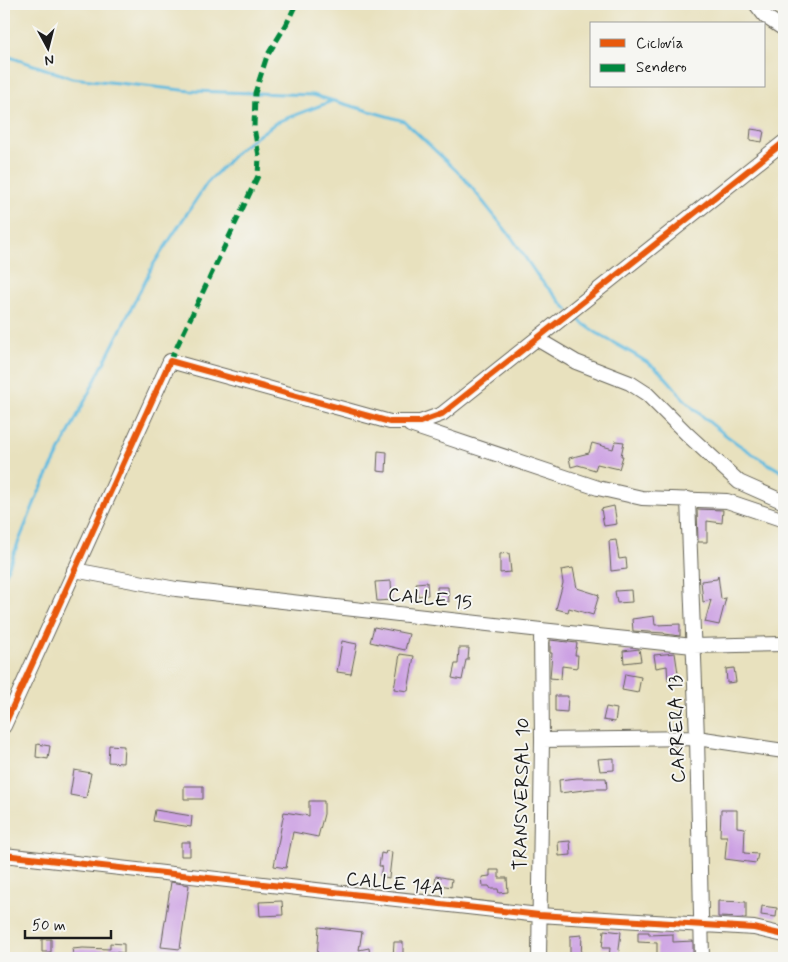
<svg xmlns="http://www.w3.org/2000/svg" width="788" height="962" viewBox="0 0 788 962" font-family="Mynerve,sans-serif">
<rect width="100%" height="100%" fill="#f6f6f2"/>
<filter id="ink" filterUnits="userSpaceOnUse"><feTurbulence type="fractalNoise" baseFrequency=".02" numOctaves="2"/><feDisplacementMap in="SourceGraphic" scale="10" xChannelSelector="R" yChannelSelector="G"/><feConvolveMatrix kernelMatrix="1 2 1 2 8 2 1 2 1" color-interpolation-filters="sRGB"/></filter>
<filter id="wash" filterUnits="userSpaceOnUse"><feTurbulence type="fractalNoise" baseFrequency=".0096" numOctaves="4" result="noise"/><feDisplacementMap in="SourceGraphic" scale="20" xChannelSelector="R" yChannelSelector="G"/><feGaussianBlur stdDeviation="1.12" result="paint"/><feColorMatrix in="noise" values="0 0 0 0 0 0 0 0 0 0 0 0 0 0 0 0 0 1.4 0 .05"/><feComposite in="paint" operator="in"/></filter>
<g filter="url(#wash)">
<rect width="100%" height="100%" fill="#e8e1be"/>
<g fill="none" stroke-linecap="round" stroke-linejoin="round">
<path stroke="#62bce0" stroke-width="3" d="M4 55 72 78 191 91 313 95 404 121 464 178 512 238 539 278 568 310
M572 314C597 338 631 349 658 370 669 379 677 392 686 401 715 430 749 453 784 473
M4 578 38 494 153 265 207 183 241 148 277 122 332 101"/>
</g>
<g id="blocks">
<path fill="#cca0e3" d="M751 129 764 131 762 142 750 140Z
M615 441 624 442 621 456H623L619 469 597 464 595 470 578 465 571 467 569 458 589 453 592 443 613 449Z
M378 451 387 452 386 472 377 471Z
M614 506 617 524 604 526 601 509Z
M697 509 723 510 722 523 707 521V542H698Z
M616 540 619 559 626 558 627 569 611 571 609 541Z
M509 553 511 572 500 573V554Z
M573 568 577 588 599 595 593 615 569 608 568 612 556 609 563 583 561 570Z
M718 575 721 599 726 598 719 625 705 622 711 600 703 602 701 581 717 579Z
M391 581 392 600 377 601 375 582Z
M427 582 428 595 418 596 416 583Z
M437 587H448L449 602 438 603Z
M631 590 632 602 617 603 615 591Z
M654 616 655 625 680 624V636L665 634 664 633 633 631 632 619Z
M374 627 409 634 405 650 370 642Z
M550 640 577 643 575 655H578L577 668 562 666 561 679 550 678 552 653H550Z
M342 641 357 644 351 674 337 672Z
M459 648H469L468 660H466L462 680 452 678 455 664H458Z
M639 649 641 661 624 663 623 651Z
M675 653 679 680 668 681 667 666 656 668 654 655Z
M400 654 414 656 408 691 394 689Z
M734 668 736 682 727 683 726 669Z
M625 674 641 677 638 693 622 690Z
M555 696H568L567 712 555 711Z
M606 707 617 709 615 722 603 720Z
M37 744 50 746 48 759 36 757Z
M109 745 124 746 123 763 108 762Z
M614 758V770L600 771 598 759Z
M74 770 91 773 86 798 70 795Z
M577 778H606L607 789H592L560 793 559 780Z
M184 786H203V799H184Z
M309 801H324V814L318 837 293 832 286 868 274 866 284 812 309 816Z
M155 810 192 816 191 827 153 821Z
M721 810H737V827L745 828 744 853 758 854 756 863 725 859 727 836H720Z
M570 841 571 855 559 856 558 842Z
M181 842H190V856H181Z
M386 851 392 852 389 878 380 876 382 866H379L381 853 385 854Z
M490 870H499V878H507L508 892 499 893 498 889H491L489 886H483L482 877 490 876Z
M436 876 452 879 451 887 435 884Z
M171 882 189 885 180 949 161 947Z
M282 901 283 915 260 916 259 902Z
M718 901 746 902V918L718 917Z
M762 906 777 908 776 917 761 915Z
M319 927 362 932 359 950 369 948 370 957 317 958Z
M604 930 621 932 618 958 609 957 610 948H602Z
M638 932H649V935L673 934V942L693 941V958H657V943L638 942Z
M582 935 581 958H570V936Z
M42 939H51V952H42Z
M394 942H403V958L393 957Z
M110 943 124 944V953L111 952 103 954V958H91V956L74 958 72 949 83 948 110 949Z"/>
</g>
</g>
<g filter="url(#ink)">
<use href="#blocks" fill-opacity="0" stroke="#636155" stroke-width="1"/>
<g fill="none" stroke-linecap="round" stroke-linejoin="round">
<g stroke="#636155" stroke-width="16">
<path id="minor" d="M756 4 766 17 784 29
M537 339 576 362 630 383 647 394 688 435 739 482 784 502
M410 425 598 488 642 498 727 501 784 520
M688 499 697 738 702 958
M74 570 176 589 541 630 693 646 784 644
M4 726 170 361 390 422H420L442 414 784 142
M542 740 697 738 784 751
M4 855 539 915 754 928 784 935
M539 958 542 740 541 630"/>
</g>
<use href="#minor" stroke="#fff" stroke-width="14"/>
<path stroke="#00873e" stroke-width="5" stroke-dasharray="10 5" stroke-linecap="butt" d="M170 361 258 176 259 156 254 128 255 93 267 56 286 25 296 4"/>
<g stroke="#f6f6f2" stroke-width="9">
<path id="cycleway" d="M4 726 170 361 390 422H420L442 414 784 142
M4 855 539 915 754 928 784 935"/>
</g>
<use href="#cycleway" stroke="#e8590c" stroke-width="6"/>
</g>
</g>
<g text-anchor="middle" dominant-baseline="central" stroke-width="4" stroke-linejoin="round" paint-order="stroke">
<g font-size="19" fill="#1c1c1c" stroke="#f6f6f2">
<text transform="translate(430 599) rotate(6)">CALLE 15</text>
<text transform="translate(677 729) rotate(-92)">CARRERA 13</text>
<text transform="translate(522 794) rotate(-89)">TRANSVERSAL 10</text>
<text transform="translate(395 884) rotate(6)">CALLE 14A</text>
</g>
</g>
<rect width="788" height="962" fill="none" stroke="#f6f6f2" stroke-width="20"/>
<rect x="590" y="22" width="175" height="65" fill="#f6f6f2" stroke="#9f9f9c"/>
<rect x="600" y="39" width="25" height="8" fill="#e8590c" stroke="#9f9f9c"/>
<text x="636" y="48" font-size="15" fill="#1c1c1c">Ciclovía</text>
<rect x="600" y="64" width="25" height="8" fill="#00873e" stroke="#9f9f9c"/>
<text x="636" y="72" font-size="15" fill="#1c1c1c">Sendero</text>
<g transform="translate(48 48) rotate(173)" stroke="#f6f6f2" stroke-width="4" paint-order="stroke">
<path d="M0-4L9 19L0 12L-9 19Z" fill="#1c1c1c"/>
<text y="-8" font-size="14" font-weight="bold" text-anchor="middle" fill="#1c1c1c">N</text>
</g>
<path d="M25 930v8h86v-8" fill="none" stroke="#1c1c1c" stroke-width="2.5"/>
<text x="32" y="930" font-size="15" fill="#1c1c1c" stroke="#f6f6f2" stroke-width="4" paint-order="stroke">50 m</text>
</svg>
